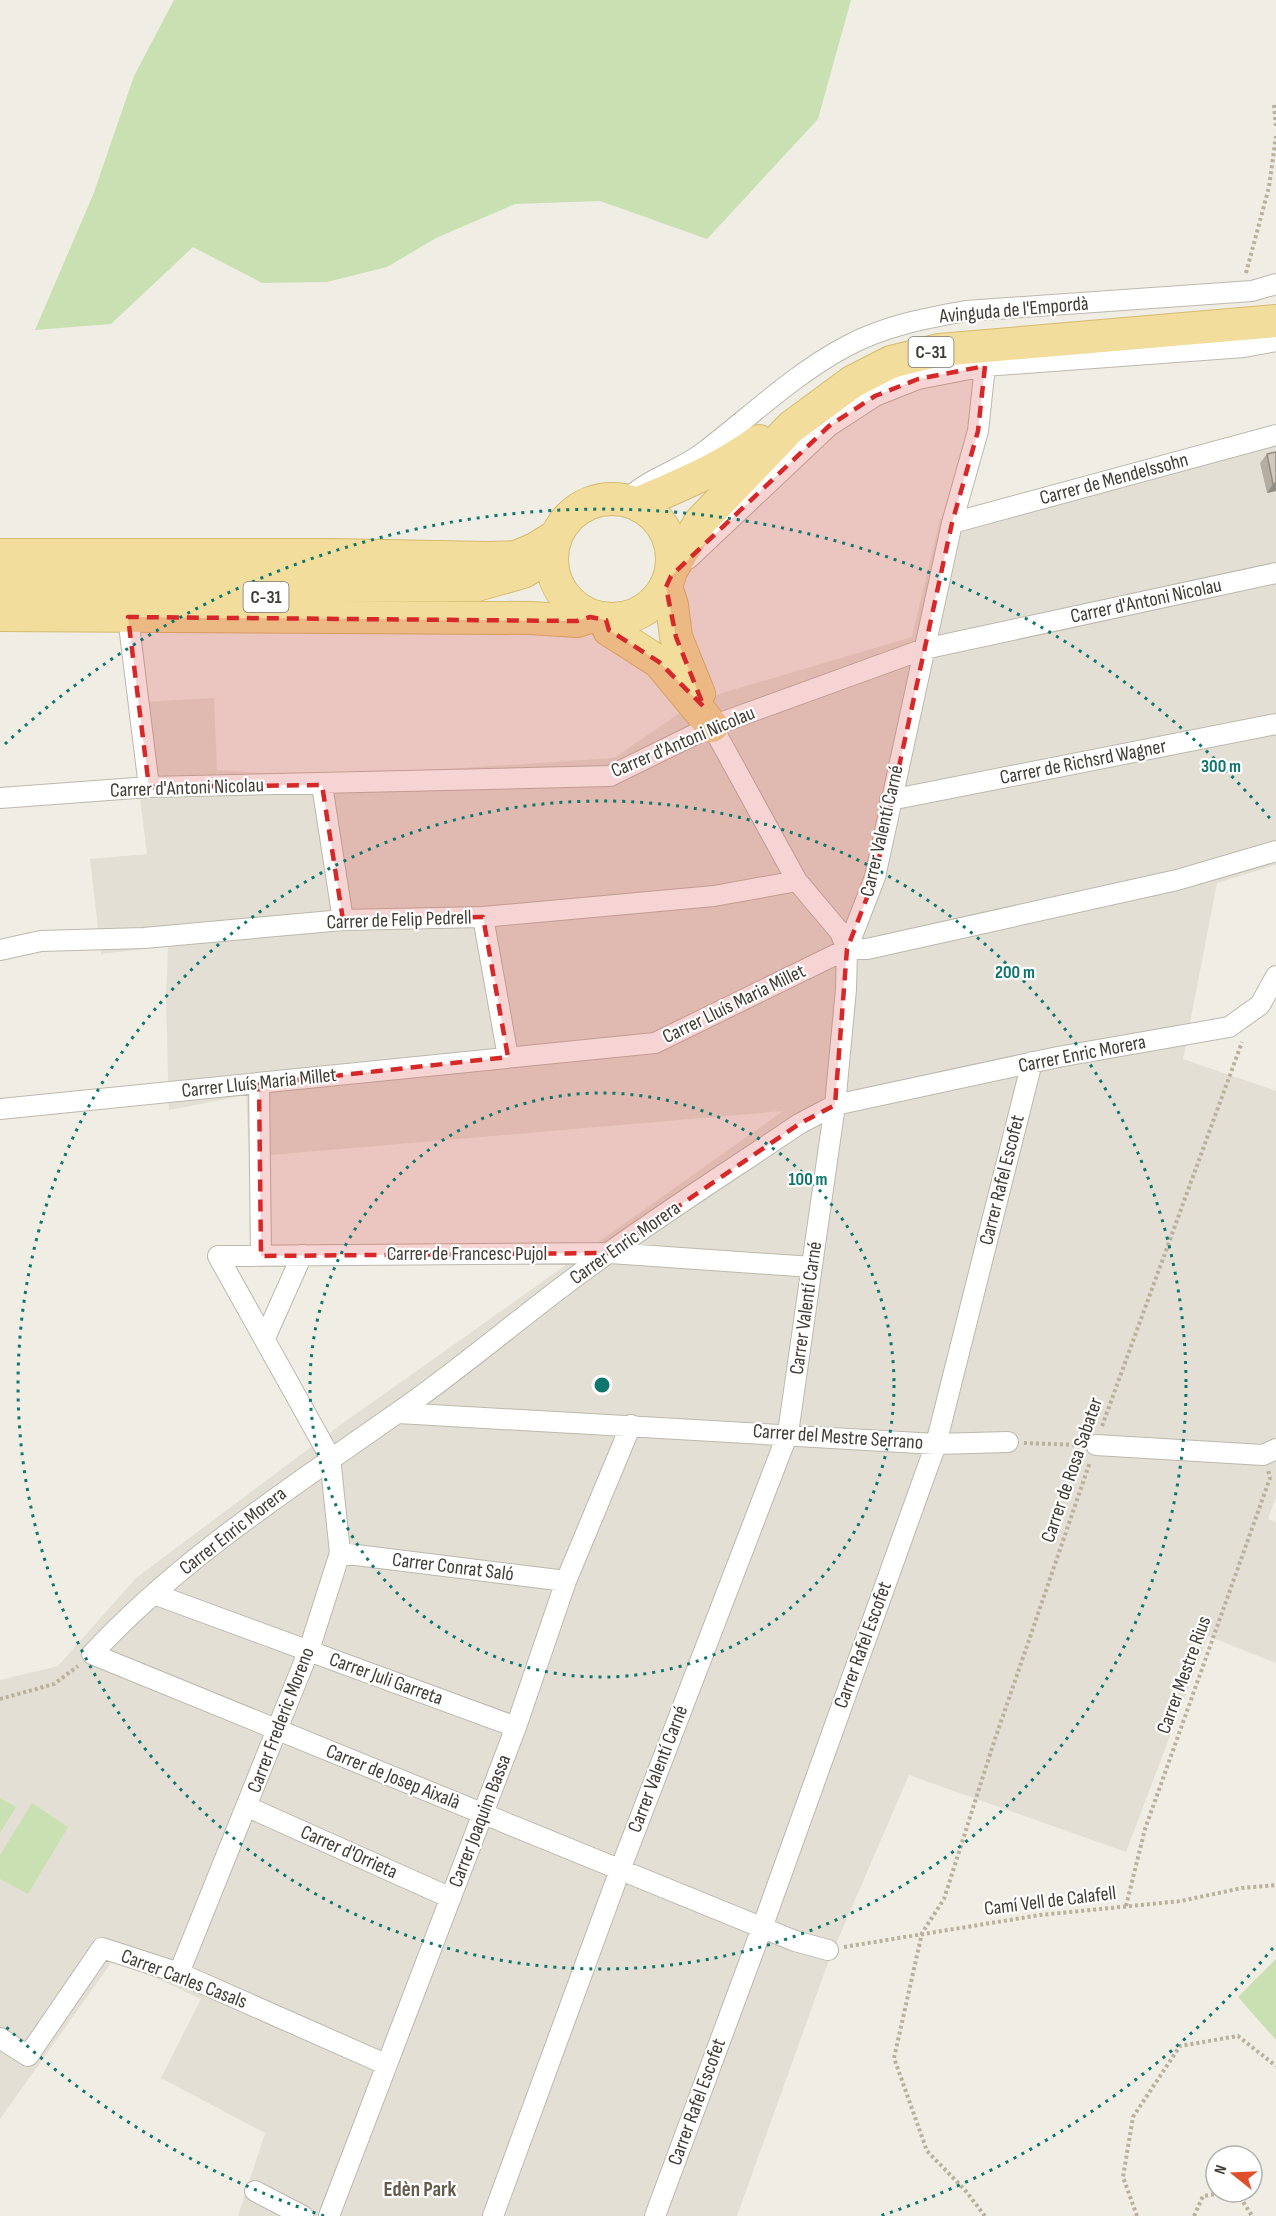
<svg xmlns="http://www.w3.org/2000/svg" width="1276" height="2216" viewBox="0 0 1276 2216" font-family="'Sofia Sans Condensed',sans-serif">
<rect width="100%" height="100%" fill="#f0ede5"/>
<path fill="#e3dfd4" d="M1276 427V865L1217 883 1183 1059 1276 1091V1497L1268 1519 1276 1522V1663L1208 1636 1126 1852 909 1775 829 1960 737 2216H238L265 2133 161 2078 201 1999 114 1959 0 2119V1680L58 1666 136 1578 339 1426 783 1111 249 1157 246 1095 169 1110 166 1000 168 946 101 954 90 859 147 854 128 703 214 698 217 770 323 777 614 758 690 706 722 693 912 637 940 519Z"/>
<path fill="#c9e0b2" d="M174 0H851L818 119 707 239 600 201 515 204 436 238 387 267 327 282 262 283 193 247 111 324 35 330 93 195 134 76Z
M0 1798 16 1807 0 1833Z
M32 1803 68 1827 28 1894 0 1879V1855Z
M1276 1959V2040L1238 1997Z"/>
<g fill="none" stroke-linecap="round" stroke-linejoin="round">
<g stroke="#bdb8ac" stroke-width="22">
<path id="street" d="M626 500C649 478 679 471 704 452 751 416 794 374 847 346 884 326 926 318 966 311L1252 291 1276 284
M952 523 1276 435
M688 559 829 426 875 396 918 379 985 366 1244 347 1276 341
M128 617 149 787
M712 726 797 881 840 932 847 949
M322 785 343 920
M0 798 149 787 610 776 712 726 924 649 1276 573
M890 800 1276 724
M483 917 508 1057
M0 950 41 941 144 938 343 920 483 917 714 896 797 881
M259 1084 261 1256
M0 1109 655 1043 847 949H867L1177 880 1276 851
M265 1338 302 1255
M398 1413 936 1444 1008 1442
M1096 1445 1263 1455 1276 1449
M340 1553 566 1581
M154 1594 516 1727
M248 1807 451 1898
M828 1950 795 1941 92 1654C181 1558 291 1488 397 1413 459 1370 517 1320 578 1275 649 1222 725 1174 799 1124L835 1105 1058 1057 1229 1027 1260 1005 1276 976
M179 1973 309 1650 340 1553 330 1457 218 1256 610 1253 812 1267
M0 2038 28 2056 102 1948 179 1973 385 2064
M255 2191 303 2216
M329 2216 516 1727 566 1581 631 1425
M493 2216 620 1870 788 1433 835 1105 846 989 847 949 875 877 952 523 978 431 985 366
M655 2216 762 1928 936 1444 1032 1062"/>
</g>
<g stroke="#d5bb6f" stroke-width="34">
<path id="primary" d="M552 559a60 60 0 1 1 120 0a60 60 0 1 1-120 0Z
M637 504C680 485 721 469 759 441
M0 555H331L489 558 516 557 535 549 556 536
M672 569 700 522 791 427 852 382 891 362 939 350 1276 321
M0 585H477L523 572 535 565
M666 587 672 605 676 637 699 694
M0 615 531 618 577 621 590 617
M606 620 609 630 659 662 712 726"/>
</g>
<path stroke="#bab19c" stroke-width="4" stroke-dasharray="3 3" stroke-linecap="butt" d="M1274 105 1276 126
M1246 273 1269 187 1276 136
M1102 1426 1242 1042
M1024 1443 1080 1445
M0 1699 54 1684 78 1666
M1126 1906 1145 1829 1270 1478 1268 1470
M844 1947 1040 1915 1181 1901 1242 1888 1276 1885
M1237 2192 1252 2216
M985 2216 965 2190 927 2151 894 2058 922 1933 944 1899 993 1745 1090 1462
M1137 2216 1123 2177 1133 2117 1180 2046 1238 2036 1276 2066
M1194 2216 1203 2196 1229 2192"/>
<use href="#street" stroke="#fff" stroke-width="20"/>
<use href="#primary" stroke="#f2dd9c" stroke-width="32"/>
</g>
<path fill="#b3ada2" d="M1267 454 1276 491 1267 493 1260 463Z"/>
<path fill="#928d84" d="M1276 483V491L1267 493 1273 484Z"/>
<path fill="#d0c9bc" stroke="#928d84" stroke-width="1.5" d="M1276 452V483L1273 484 1267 454Z"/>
<path fill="#d62828" fill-opacity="0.2" stroke="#d62828" stroke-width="4.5" stroke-dasharray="12 8" stroke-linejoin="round" d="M985 366 978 431 952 523 875 877 847 949 835 1105 799 1124 610 1253 261 1256 259 1084 508 1057 483 917 343 920 322 785 149 787 128 617 577 621 590 617 606 620 609 630 659 662 704 707 676 637 666 587 671 576 829 426 875 396 918 379Z"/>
<g fill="none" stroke="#0f766e" stroke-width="3" stroke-dasharray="3 6">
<circle cx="602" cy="1385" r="292"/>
<circle cx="602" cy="1385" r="584"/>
<path d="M1273 1948A876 876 0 0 1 880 2216M324 2216A876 876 0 0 1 5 2026M5 744A876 876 0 0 1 1273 822"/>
</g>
<g text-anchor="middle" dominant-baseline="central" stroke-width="4.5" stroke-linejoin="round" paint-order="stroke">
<g fill="#fff" stroke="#7b7772" stroke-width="1.5">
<rect x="908.5" y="337" width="45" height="30" rx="4.5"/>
<rect x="243.5" y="582" width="45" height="30" rx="4.5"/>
</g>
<g font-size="18" font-weight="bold" fill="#423d35">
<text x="931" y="352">C-31</text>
<text x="266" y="597">C-31</text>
</g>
<g font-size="20" fill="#423d35" stroke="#fff">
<text transform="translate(1014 310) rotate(-5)">Avinguda de l'Empordà</text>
<text transform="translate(1114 479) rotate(-15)">Carrer de Mendelssohn</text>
<text transform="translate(1146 601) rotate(-12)">Carrer d'Antoni Nicolau</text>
<text transform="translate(683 742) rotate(-23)">Carrer d'Antoni Nicolau</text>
<text transform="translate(1083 762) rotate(-11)">Carrer de Richsrd Wagner</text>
<text transform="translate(187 788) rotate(-2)">Carrer d'Antoni Nicolau</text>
<text transform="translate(882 831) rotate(-77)">Carrer Valentí Carné</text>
<text transform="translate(399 920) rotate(-2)">Carrer de Felip Pedrell</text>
<text transform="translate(734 1004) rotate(-26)">Carrer Lluís Maria Millet</text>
<text transform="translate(1082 1054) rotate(-11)">Carrer Enric Morera</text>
<text transform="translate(259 1083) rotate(-6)">Carrer Lluís Maria Millet</text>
<text transform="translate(1002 1180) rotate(-76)">Carrer Rafel Escofet</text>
<text transform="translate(625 1243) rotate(-35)">Carrer Enric Morera</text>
<text x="467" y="1254">Carrer de Francesc Pujol</text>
<text transform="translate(806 1308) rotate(-82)">Carrer Valentí Carné</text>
<text transform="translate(838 1437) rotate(4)">Carrer del Mestre Serrano</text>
<text transform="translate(1072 1470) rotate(-71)">Carrer de Rosa Sabater</text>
<text transform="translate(233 1531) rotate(-38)">Carrer Enric Morera</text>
<text transform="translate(453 1567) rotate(7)">Carrer Conrat Saló</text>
<text transform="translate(863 1645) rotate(-70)">Carrer Rafel Escofet</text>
<text transform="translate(1184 1675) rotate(-70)">Carrer Mestre Rius</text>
<text transform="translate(386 1679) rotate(20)">Carrer Juli Garreta</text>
<text transform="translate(281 1720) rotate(-69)">Carrer Frederic Moreno</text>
<text transform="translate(658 1769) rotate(-69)">Carrer Valentí Carné</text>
<text transform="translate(393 1777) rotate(22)">Carrer de Josep Aixalà</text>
<text transform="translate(480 1821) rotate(-69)">Carrer Joaquim Bassa</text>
<text transform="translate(349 1852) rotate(24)">Carrer d'Orrieta</text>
<text transform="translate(1050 1901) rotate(-7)">Camí Vell de Calafell</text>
<text transform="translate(184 1979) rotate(21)">Carrer Carles Casals</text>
<text transform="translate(697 2102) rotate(-70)">Carrer Rafel Escofet</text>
</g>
<g font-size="21" font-weight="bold" fill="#635c4e" stroke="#fff">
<text x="420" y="2189">Edèn Park</text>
</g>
</g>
<circle cx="602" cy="1385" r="9" fill="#0f766e" stroke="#fff" stroke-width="3"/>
<g font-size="18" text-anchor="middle" font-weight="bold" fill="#0f766e" stroke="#fff" stroke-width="4.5" stroke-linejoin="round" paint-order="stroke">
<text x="1221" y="772">300 m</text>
<text x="1015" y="978">200 m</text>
<text x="808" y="1185">100 m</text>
</g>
<g transform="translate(1234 2174) rotate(288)"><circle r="28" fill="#ffffff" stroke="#b3b1ae" stroke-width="1.5"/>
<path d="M0-4.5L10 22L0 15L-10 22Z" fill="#e04f2c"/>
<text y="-9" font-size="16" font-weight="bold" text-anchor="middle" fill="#423d35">N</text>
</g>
</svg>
